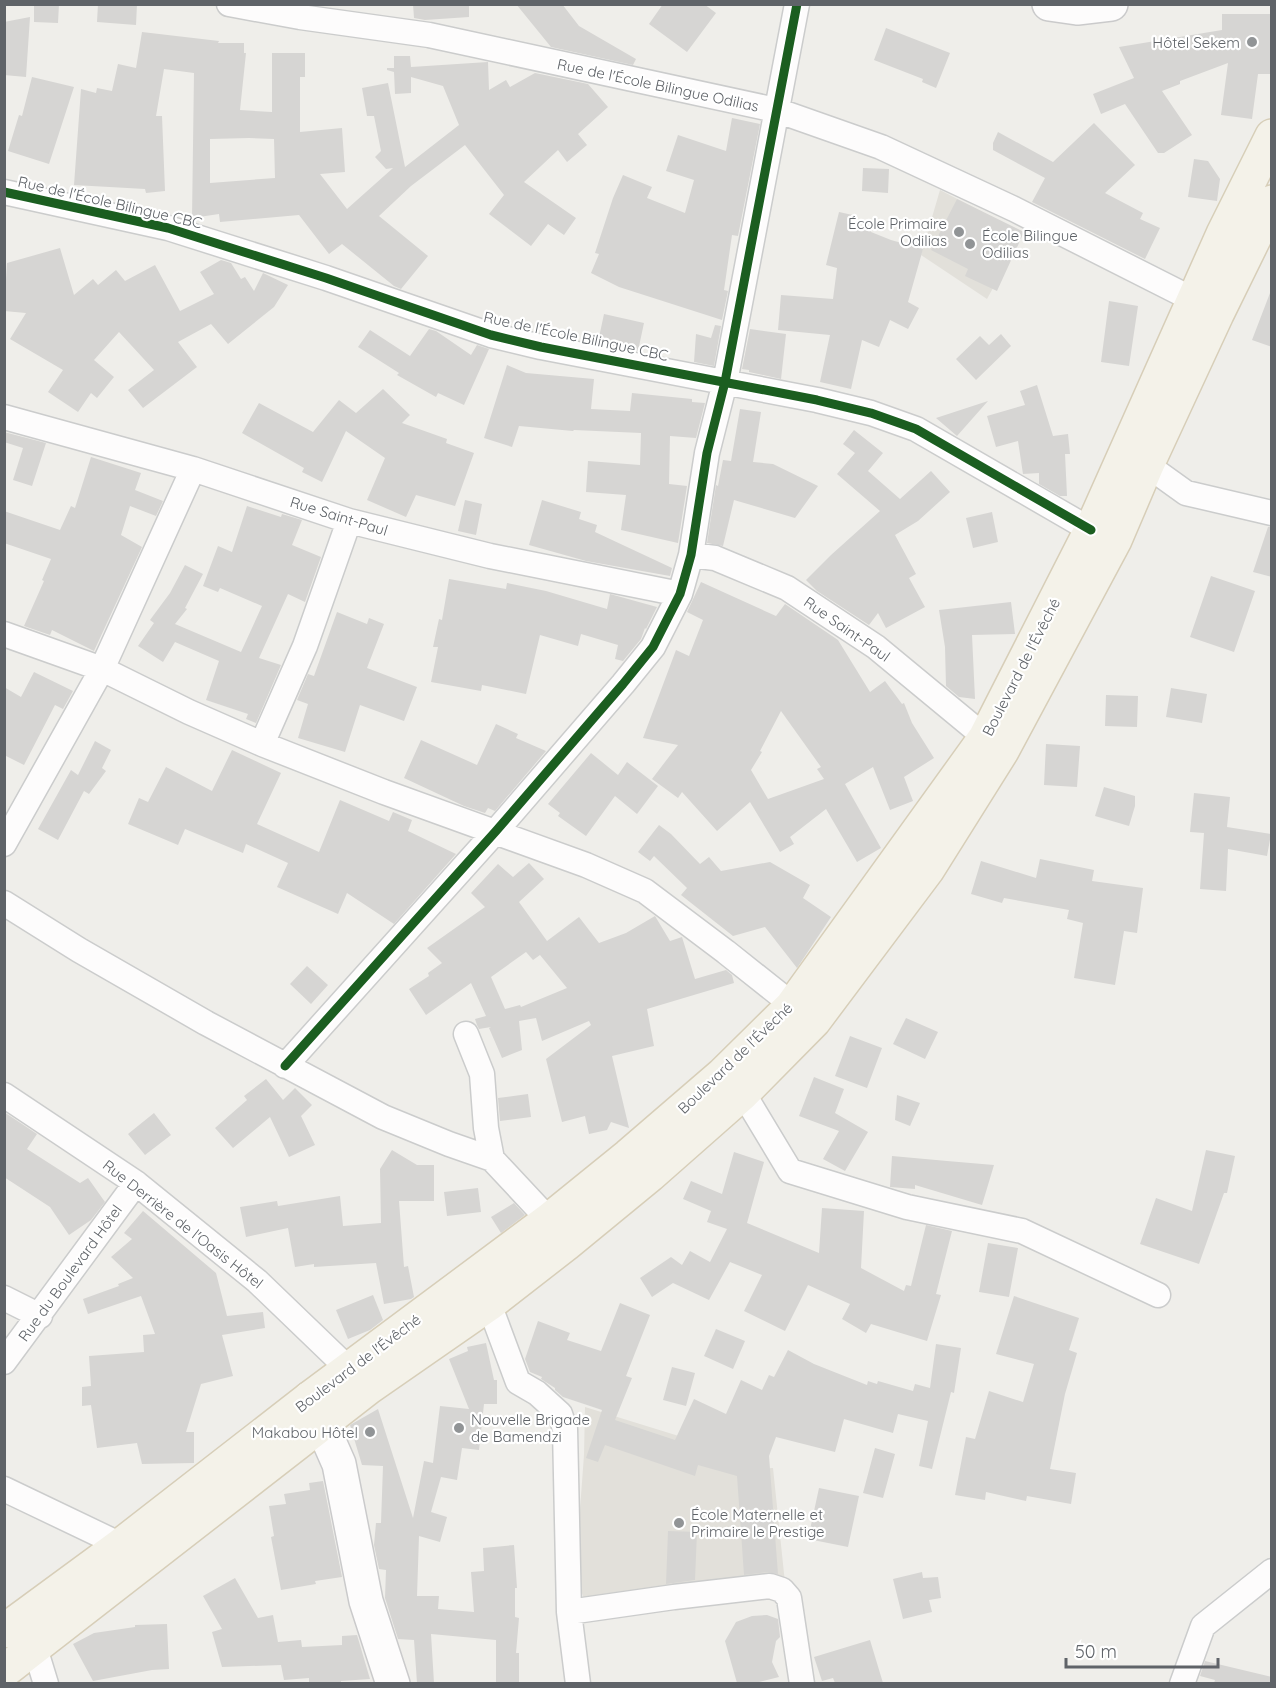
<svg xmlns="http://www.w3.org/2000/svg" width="1276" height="1688" viewBox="0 0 1276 1688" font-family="Quicksand,sans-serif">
<rect width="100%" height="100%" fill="#efeeea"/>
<path fill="#e2e0da" d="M940 190 1023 233 987 299 921 255Z
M585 1407 682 1437 743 1469 773 1468 785 1583 586 1603 575 1577 584 1455Z"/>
<path fill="#d6d5d3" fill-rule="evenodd" d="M34 4H59L58 23 34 22Z
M98 4H137L136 25 97 22Z
M413 4H469V17L425 20 414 18Z
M516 4H562L579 26 636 59 633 65 551 47Z
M663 4H704L716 13 687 52 649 24Z
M1222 14H1272V74H1258L1252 119 1221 115 1228 63 1180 81V84L1162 91 1192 135 1164 153H1158L1125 104 1101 114 1093 94 1134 78 1119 47 1222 30Z
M30 17 26 77 4 75V22Z
M886 28 950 53 936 88 922 82 923 79 874 60Z
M142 32 219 41 218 43H244V53H246L240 110 272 112V53H305V77H300V132L342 128 345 172 320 174 347 209 393 168 386 169 375 157 381 151 374 116H367L362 88 388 83 405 167 459 125 443 86 411 77V93L395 94 394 72 387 70V68H394V56H410L411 67 488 62 489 90 506 80 510 87 535 73 588 84 608 107 578 134 587 145 567 162 558 150 524 182 576 218 564 235 548 224 531 246 489 214 504 195 465 145 411 186 379 216 428 256 401 289 394 286 342 244 329 254 299 215 220 222 219 214 192 218 194 73 164 69 156 116H162L165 191 146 193 145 189 74 185 81 89 96 93 97 88 112 91 118 64 136 68ZM249 138 274 139 275 178 210 183V139Z
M32 77 74 87 49 164 8 151 19 115 22 116Z
M732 118 760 124 738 236 732 235 724 290 728 291 722 320 619 287 591 273 599 254 595 253 613 198 623 175 652 187 647 198 685 213 694 180 666 171 678 135 726 151Z
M1094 123 1135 165 1105 193 1143 213 1140 219 1160 228 1145 259 1032 202 1045 178 993 150V143L998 132 1053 162Z
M1194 159 1208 161 1220 179 1217 201 1188 197Z
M863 168 889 169 888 193 862 191Z
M957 199 1024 232 997 291 965 276 968 269 931 250Z
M839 212 857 216 854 227 871 230V232L891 240 923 249 908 302 919 308 908 329 890 320 879 347 862 340 851 389 820 382 830 335 778 330 781 295 833 299 837 268 826 265Z
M60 248 74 295 93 279 98 285 116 270 125 281 155 265 180 311 214 294 200 272 221 260 231 263 241 279 245 277 254 291 263 273 288 285 274 307 228 344 211 324 178 342 197 367 143 408 128 390 154 370 119 332 94 360 114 377 97 398 91 393 78 412 48 392 63 370 10 339 26 313 4 311 7 263Z
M1270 293H1272V347L1252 340Z
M1109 301 1138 306 1129 366 1101 362Z
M604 314 644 323 638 351 598 342Z
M715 325 721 326 714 366 694 362 696 334 711 338Z
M429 329 436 331 471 355 477 345 489 349 464 405 438 393 436 397 397 375 399 373 358 347 370 330 410 356Z
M750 329 786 334 781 379 749 372V370L742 369Z
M1001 334 1011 346 976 380 956 359 980 336 989 345Z
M507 365 526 373 594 379 591 409 630 411 632 393 692 399V402L705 403 696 438 670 436 669 484 687 486 678 543 621 530 626 495 586 492 588 461 640 465 641 433 574 430 573 431 519 426 512 447 484 438Z
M1037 385 1053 436 1068 434 1070 454H1065L1067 496H1060L1039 484V473L1023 474 1018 441 996 447 987 416 1025 405 1020 391Z
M383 389 410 415 402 423 447 439 446 443 474 453 455 506 416 495 406 517 367 500 385 458 346 431 322 482 302 472 304 468 242 433 259 403 313 432 339 400 356 413Z
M988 401 957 436 936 418Z
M740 409 761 412 753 462 773 464 818 486 795 518 734 500 723 546 707 543 716 485 718 486 723 460 731 461Z
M854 430 883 453 868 471 900 499 931 471 950 492 918 521 895 535 916 574 909 578 925 607 886 628 878 613 869 625 817 591 806 580 831 555 880 511 837 474 855 453 843 444Z
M4 432 46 443 32 486 13 480 23 448 4 442Z
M91 457 141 473 135 490 163 501 156 516 130 506 121 535 142 547 94 651 52 630 50 635 24 626 44 581 42 580 51 559 4 543V511L60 530 71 506 75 508Z
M465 500 482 504 476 535 458 531Z
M542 500 581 512 579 519 597 525 595 532 672 568 670 576 586 561 529 545Z
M247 506 281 517 282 514 302 520 292 545 321 557 305 602 288 594 259 658 281 665 256 723 246 719 248 714 206 700 219 661 175 642 163 662 138 646 154 623 150 620 170 593 185 565 203 574 185 608 187 609 175 624 241 652 262 606 220 588 218 592 203 586 218 546 232 552Z
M992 512 998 542 973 548 966 518Z
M1268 527H1272V577L1253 572Z
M1211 576 1255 591 1234 652 1190 637Z
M449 579 506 589 507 583 546 591 607 609 610 594 657 607 646 629 645 628 641 639 623 661 615 659 618 645 581 634 578 646 540 635 526 694 482 685 481 691 431 682 438 647H433L439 619 442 620Z
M701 582 776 616 785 604 838 640 870 692 885 681 902 704 904 703 912 723 934 758 904 777 913 801 890 810 873 767 845 784 881 848 857 862 826 809 790 837 794 844 780 852 750 802 717 831 682 792 678 798 652 779 678 745 643 738 676 650 689 656 703 620 687 612ZM781 711 821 767 817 769 824 779 768 799 751 770 762 752 760 751Z
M1011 602 1015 634 972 635 975 699 959 697 946 686 945 647 939 610Z
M337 612 367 624 369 618 384 624 367 668 417 687 404 721 360 705 345 752 298 738 308 704 297 700 308 674 314 676Z
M34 672 73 691 63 709 55 705 24 765 4 755V687L21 697Z
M1171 688 1207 694 1202 723 1166 717Z
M1106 695 1138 696 1137 727 1105 726Z
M496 724 518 734 516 738 546 751 495 811 488 808 485 813 464 806 404 778 421 740 477 765Z
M95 741 111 750 102 768 106 771 89 794 84 791 58 840 38 829 71 770 78 775Z
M1046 744 1080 746 1077 787 1044 785Z
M232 750 281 773 257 824 319 852 340 800 389 821 393 812 412 820 408 831 456 854 394 924 347 893 338 914 277 887 288 863 246 844 243 853 185 829 178 845 128 824 139 798 148 802 166 767 212 791Z
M591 753 618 775 627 762 658 786 637 814 615 796 586 836 558 816 560 813 548 804Z
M1104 787 1135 796V806L1129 826 1095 816Z
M1194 793 1230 797 1227 827 1271 834 1267 856 1228 849 1226 891 1200 889 1204 833 1190 832Z
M659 825 671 834 700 864 709 857 721 871 770 862 810 885 803 898 831 917 797 968 765 927 733 936 681 895 687 888 654 856 650 861 638 852Z
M1040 859 1094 870 1092 881 1143 888 1137 933 1124 931 1115 985 1074 978 1083 923 1067 919 1069 910 1004 898 1002 903 971 894 981 861 1036 878Z
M529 863 544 879 519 902 547 941 579 917 599 943 626 933 655 916 670 941 682 937 695 979 726 970 732 975 734 983 647 1009 654 1046 612 1056 629 1128 611 1122 607 1130 589 1134 585 1116 562 1122 546 1059 591 1025 589 1021 542 1041 536 1018 519 1021 522 1050 502 1058 489 1028 491 1027 479 1029 477 1025 475 1019 486 1016 471 983 426 1015 409 989 429 976 428 973 442 963 427 948 485 907 471 893 498 864 513 877ZM526 952 533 960 540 955 567 988 521 1007 520 1005 505 1009 491 977Z
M307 966 328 985 311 1004 290 984Z
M906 1018 938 1032 925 1059 893 1044Z
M850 1036 882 1048 867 1088 835 1076Z
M814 1077 844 1089 835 1113 868 1132 845 1171 823 1159 839 1131 799 1116Z
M266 1079 283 1100 295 1088 312 1105 301 1116 315 1145 289 1157 270 1117 233 1148 215 1128 247 1100 244 1096Z
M528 1094 531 1117 500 1121 498 1098Z
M897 1095 920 1103 910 1126 895 1120Z
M4 1112 37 1134 27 1149 80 1183 88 1178 105 1202 91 1220 69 1235 50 1207 4 1177Z
M154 1113 171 1135 145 1155 128 1134Z
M392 1150 417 1165H434V1201H399L404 1267 408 1266 414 1297 411 1299 384 1304 376 1263 314 1267V1264L295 1267 288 1228 246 1237 240 1207 277 1201 278 1206 340 1196 343 1226 381 1223 380 1169Z
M1206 1150 1235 1156 1227 1193H1224L1199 1264 1140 1244 1156 1198 1192 1211Z
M734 1152 764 1162 747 1223 819 1253 822 1208 864 1211 861 1268 904 1291 906 1285 911 1286 926 1225 952 1231 936 1294 941 1295 927 1341 871 1324 866 1333 842 1319 850 1304 808 1285 785 1331 744 1311 762 1275 730 1262 709 1300 673 1283 652 1297 640 1278 671 1257 682 1265 690 1251 710 1262 727 1229 707 1222 711 1211 683 1199 691 1181 722 1194Z
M892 1156 947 1161 994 1165 982 1205 915 1185V1189L890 1187Z
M478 1188 481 1212 447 1216 444 1192Z
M514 1203 525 1215 501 1233 491 1217Z
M143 1211 216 1273 227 1316 263 1312 265 1328 222 1335 233 1376 201 1384 186 1432H194V1463L142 1464 137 1443 97 1448 91 1405 82 1406V1387L91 1386 89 1356 144 1352 143 1335 155 1334 141 1296 88 1314 83 1299 119 1286 118 1284 133 1278 111 1257 132 1239 124 1233Z
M988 1243 1018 1248 1009 1297 979 1292Z
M373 1295 383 1320 370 1330 348 1339 336 1310Z
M1014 1296 1079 1318 1069 1350 1077 1353 1065 1394 1050 1469 1076 1473 1071 1504 1027 1496 1026 1501 986 1492 985 1500 955 1495 966 1437 975 1439 989 1391 1023 1402 1034 1364 996 1354Z
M620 1303 650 1315 626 1376 632 1378 615 1420 675 1440 694 1399 726 1414 741 1380 762 1390 769 1375 774 1377 788 1350 814 1364 867 1385 868 1381 877 1384 878 1381 913 1391 915 1384 930 1388 936 1344 961 1348 954 1393 951 1392 932 1469 919 1466 928 1421 898 1414 893 1433 844 1419 835 1452 776 1437 769 1456 778 1574 768 1572 744 1575 737 1476 698 1465 695 1476 605 1445 598 1462 586 1458 602 1410 563 1397 555 1390V1388L541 1379 542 1377 530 1372 525 1359 538 1321 570 1333 567 1340 601 1351Z
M716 1329 745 1341 733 1369 704 1356Z
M486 1343 494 1380H497V1404H484L479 1450 462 1448 457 1480 441 1477 431 1512 447 1517 440 1542 419 1536 417 1596H439L438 1609 474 1612 471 1572 484 1571 483 1548 514 1545 517 1588H515V1617L519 1618 516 1653H519V1683H496V1640L431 1634 434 1683H417L414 1640 398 1639 385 1598 386 1570 379 1569 374 1545 376 1523H381L383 1466 362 1465 350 1425 378 1409 413 1518 424 1461 433 1463 440 1406 469 1409 449 1359 468 1351 467 1347Z
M672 1367 695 1373 686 1406 663 1400Z
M875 1448 895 1454 883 1498 863 1493Z
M323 1481 342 1577 315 1581 316 1584 281 1590 271 1537 274 1536 269 1506 286 1504 284 1494 310 1490 309 1483Z
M819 1488 859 1496 848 1547 808 1539Z
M668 1531 697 1532 695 1580 666 1584Z
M922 1572 923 1578 938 1577 941 1598 929 1600 932 1612 903 1619 893 1579Z
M235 1578 258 1618 273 1615 278 1642 301 1640 302 1647 342 1645V1636L357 1635 370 1679 341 1681V1683H309V1678L284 1680 281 1665 222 1667 212 1632 222 1629 203 1596Z
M767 1615 778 1619 780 1637 776 1641 772 1662 779 1677 755 1683H737L725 1641 736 1622 752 1616Z
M167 1624 169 1669 152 1670 93 1681 73 1644 94 1633 135 1627V1625Z
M870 1640 883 1683H835L833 1678 822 1681 814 1657Z
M1205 1661 1272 1677V1683H1214L1215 1680 1200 1676Z"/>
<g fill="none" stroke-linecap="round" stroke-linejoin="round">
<g stroke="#cbcccc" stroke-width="27">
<path id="street" d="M229 4 300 17 429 35 776 110 881 147 1014 209 1194 300
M4 192 168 228 326 278 491 335 541 347 817 400 871 413 916 429 1091 530
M4 417 193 469 349 521 490 556 680 594
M1147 465 1186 493 1272 513
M691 555 715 558 787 588 876 647 997 747
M4 634 102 669 189 712 262 744 384 792 586 865 645 891 726 952 804 1014
M262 744 305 646 349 521
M4 844 102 669 193 469
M4 903 79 950 206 1023 383 1117 449 1144 492 1159 549 1220 558 1234
M466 1034 482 1074 486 1128 492 1159
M285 1066 496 831 623 684 653 647 680 594 691 555 707 453 725 382 797 4
M743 1093 790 1171 907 1207 1022 1231 1158 1295
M4 1095 136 1183 257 1281 360 1380
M4 1298 40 1316
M489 1304 518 1382 537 1393 560 1414 565 1429 569 1612 578 1684
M4 1362 136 1183
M4 1489 121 1545
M569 1612 674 1597 770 1586 782 1590 789 1598 802 1684
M27 1636 35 1648 46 1684
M1182 1684 1203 1626 1272 1571"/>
</g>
<g stroke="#cacacb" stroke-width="36">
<path id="secondary" d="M1049 4 1077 8 1111 4
M310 1398 339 1464 366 1601 393 1684"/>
</g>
<g stroke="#d7ceb8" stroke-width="36">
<path id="primary" d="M4 1631 121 1545 310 1398 549 1220 628 1156 722 1075 792 1006 985 738 1091 530 1223 234 1272 136
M4 1671 368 1388 489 1304 566 1244 650 1175 743 1093 814 1021 928 869 1002 751 1115 540 1147 465 1217 314 1272 202"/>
</g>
<use href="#street" stroke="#fdfcfc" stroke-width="24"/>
<use href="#secondary" stroke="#fdfcfc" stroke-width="33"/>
<use href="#primary" stroke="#f4f2e9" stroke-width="33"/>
<g stroke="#fff" stroke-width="13">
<path id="cycleway" d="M4 192 168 228 326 278 491 335 541 347 817 400 871 413 916 429 1091 530
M285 1066 496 831 623 684 653 647 680 594 691 555 707 453 725 382 797 4"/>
</g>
<use href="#cycleway" stroke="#1b5e20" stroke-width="9"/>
</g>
<g fill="#919496" stroke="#fff" stroke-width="2">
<circle cx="1252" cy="42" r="6"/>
<circle cx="959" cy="232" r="6"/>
<circle cx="970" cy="244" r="6"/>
<circle cx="459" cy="1428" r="6"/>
<circle cx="370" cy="1432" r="6"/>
<circle cx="679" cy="1523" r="6"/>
</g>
<g text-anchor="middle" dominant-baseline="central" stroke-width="4.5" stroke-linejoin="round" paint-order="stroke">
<g font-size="15" fill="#5f6368" stroke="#fff" text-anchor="end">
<text x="1240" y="42">Hôtel Sekem</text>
<text x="947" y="223">École Primaire<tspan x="947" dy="17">Odilias</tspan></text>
<text x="982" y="235" text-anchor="start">École Bilingue<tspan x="982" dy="17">Odilias</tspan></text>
<text x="471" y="1419" text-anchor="start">Nouvelle Brigade<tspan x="471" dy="17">de Bamendzi</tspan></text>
<text x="358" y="1432">Makabou Hôtel</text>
<text x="691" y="1514" text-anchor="start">École Maternelle et<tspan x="691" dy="17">Primaire le Prestige</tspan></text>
</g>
<g font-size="15" fill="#5f6368" stroke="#fff">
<text transform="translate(658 85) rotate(12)">Rue de l'École Bilingue Odilias</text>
<text transform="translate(110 202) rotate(13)">Rue de l'École Bilingue CBC</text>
<text transform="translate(576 336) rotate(12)">Rue de l'École Bilingue CBC</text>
<text transform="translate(339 516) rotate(17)">Rue Saint-Paul</text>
<text transform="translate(847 629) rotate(35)">Rue Saint-Paul</text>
<text transform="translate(1021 667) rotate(-63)">Boulevard de l'Évêché</text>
<text transform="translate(735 1058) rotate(-44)">Boulevard de l'Évêché</text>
<text transform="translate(183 1224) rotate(38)">Rue Derrière de l'Oasis Hôtel</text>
<text transform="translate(70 1273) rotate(-54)">Rue du Boulevard Hôtel</text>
<text transform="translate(358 1363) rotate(-37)">Boulevard de l'Évêché</text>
</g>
</g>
<rect width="1276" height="1688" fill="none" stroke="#5f6368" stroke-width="12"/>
<path d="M1066 1658v9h152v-9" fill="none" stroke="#5f6368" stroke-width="3"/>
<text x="1075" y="1658" font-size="18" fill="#5f6368" stroke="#ffffff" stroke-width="4.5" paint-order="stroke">50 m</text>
</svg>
